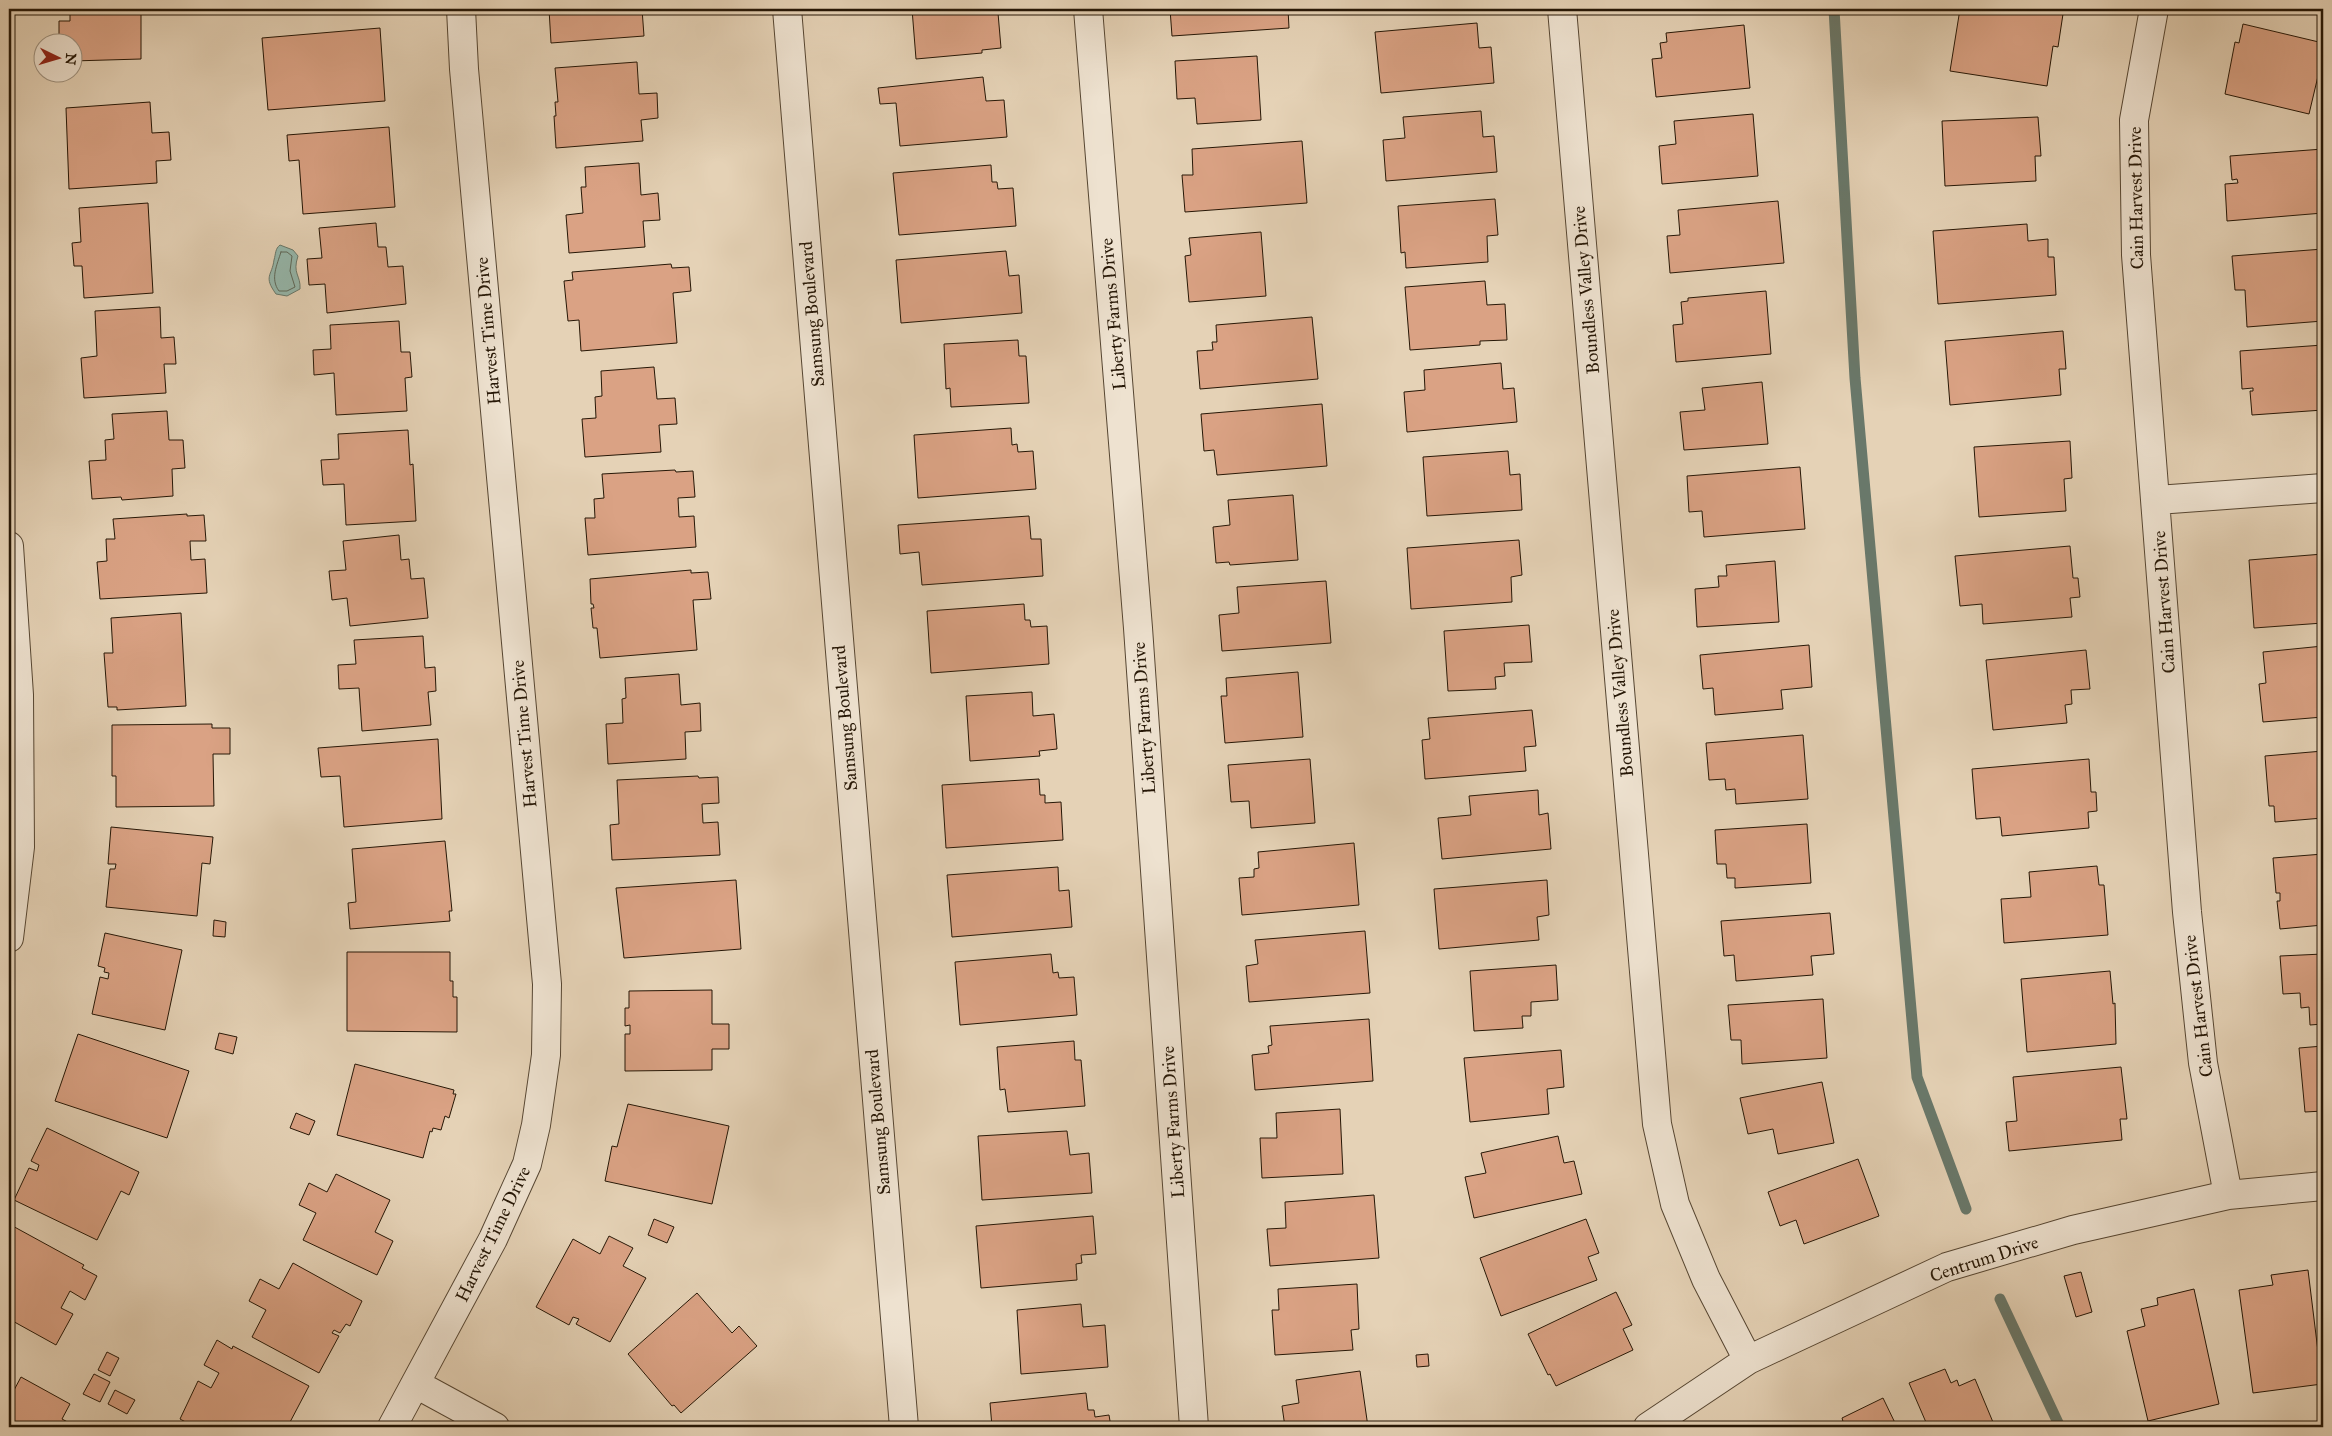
<svg xmlns="http://www.w3.org/2000/svg" width="2332" height="1436" viewBox="0 0 2332 1436" font-family="'IM FELL Great Primer',serif">
<rect width="100%" height="100%" fill="#e5d2b6"/>
<filter id="stains"><feTurbulence type="fractalNoise" baseFrequency=".004" numOctaves="4"/><feColorMatrix values="0 0 0 0 .2 0 0 0 0 .09 0 0 0 0 .02 0 0 0 .5 -.17"/></filter>
<radialGradient id="worn" r=".72"><stop offset=".6" stop-color="#630" stop-opacity="0"/><stop offset="1" stop-color="#630" stop-opacity=".3"/></radialGradient>
<path fill="#96b8ac" stroke="#69786a" d="M280 245 293 250 298 256C292 274 301 275 300 289L287 296 276 294C263 276 272 276 274 260 276 253 275 249 280 245Z"/>
<g fill="none" stroke-linecap="round" stroke-linejoin="round">
<path stroke="#5e6859" stroke-width="1" d="M281 252H287L292 256 290 271 295 287 287 291H279C270 279 277 265 281 252Z"/>
<path stroke="#69786a" stroke-width="11" d="M1834 9 1855 378 1917 1077 1966 1209
M2000 1299 2060 1427"/>
</g>
<path fill="#daa284" stroke="#261706" d="M70 9H141V59L72 61V42H59V21H70Z
M549 9H642L644 36 551 43Z
M912 9H977L979 14 998 13 1001 48 982 50V53L916 59Z
M1170 9H1288L1289 28 1172 36Z
M1960 9H2027L2063 14 2058 47 2053 46 2047 86 1950 71Z
M1477 23 1479 48 1491 47 1494 83 1381 93 1375 32Z
M2243 24 2323 43V55L2309 114 2225 94 2235 42 2239 43Z
M1744 25 1750 88 1656 97 1652 59 1662 58 1660 43 1667 42 1666 33Z
M380 28 385 101 268 110 262 38Z
M1257 56 1261 120 1197 124 1195 98 1177 99 1175 61Z
M637 62 639 94 657 93 658 118 641 120 643 141 556 148 554 116H556L555 102H558L555 68Z
M983 77 986 101 1004 100 1007 137 900 146 896 103 880 104 878 88Z
M150 102 152 133 169 132 171 160 156 161 157 183 69 189 66 108Z
M1481 111 1483 137 1494 136 1497 172 1386 181 1383 140 1405 138 1403 117Z
M1753 114 1758 176 1662 184 1659 146 1676 144 1674 121Z
M2038 117 2041 156H2035L2036 181 1945 186 1942 121Z
M389 127 395 207 303 214 299 160 289 161 287 135Z
M1302 141 1307 203 1185 212 1182 175H1193L1192 149Z
M2323 149V213L2227 221 2225 184 2238 183 2237 179 2232 180 2230 156Z
M639 163 641 195 658 193 660 220 643 221 645 247 569 253 566 215 583 213 581 187H586L585 167Z
M991 165 992 182H997L998 189 1013 188 1016 226 899 235 893 173Z
M1495 199 1498 235 1487 236 1488 262 1406 268 1405 252 1401 253 1398 206Z
M1778 201 1784 263 1670 273 1667 236 1680 235 1678 210Z
M148 203 153 293 84 298 82 266H74L72 243 81 242 79 208Z
M376 223 378 247H386L388 267 403 266 406 304 327 313 325 284 309 285 307 259 322 258 319 228Z
M2027 224 2028 241 2048 239V257H2054L2056 295 1938 304 1933 231Z
M1261 232 1266 296 1189 302 1185 256 1191 255 1189 238Z
M2323 249V321L2247 327 2245 290H2235L2232 256Z
M1006 251 1009 276 1019 275 1022 313 901 323 896 260Z
M671 264 672 268 689 267 691 291 673 293 677 343 581 351 579 320 568 321 564 281 573 280 572 272Z
M1485 281 1487 305 1505 304 1507 340 1480 341V345L1410 350 1405 287Z
M1766 291 1771 354 1676 362 1673 325 1683 324 1681 302 1688 301V298Z
M160 307 161 338 174 337 176 364H164L166 393 84 398 81 358 97 356 95 311Z
M1312 317 1318 379 1200 389 1197 351 1213 350 1212 342H1217L1216 325Z
M399 321 401 352H410L412 377 405 378 407 411 336 415 334 373 314 375 313 350 331 349 330 325Z
M2063 331 2066 369H2059L2061 395 1950 405 1945 341Z
M1018 340 1019 356H1026L1029 403 951 407 950 388 946 389 944 344Z
M2323 345V410L2252 415 2250 391H2253V388L2242 389 2240 351Z
M1501 363 1503 389 1514 388 1517 422 1407 432 1404 392 1425 390 1424 370Z
M654 367 657 399 675 398 677 424 659 425 661 452 585 457 582 419 596 418 595 397 602 396 601 371Z
M1762 382 1768 444 1684 450 1680 412 1705 410 1702 388Z
M1322 404 1327 466 1217 475 1214 450 1204 451 1201 414Z
M167 411 169 440H183L185 468 172 469 173 496 122 500 121 497 92 499 89 461 106 460 105 440 114 439 112 414Z
M1011 428 1012 445 1017 444 1018 452 1033 451 1036 489 918 498 914 435Z
M408 430 410 465 413 464 416 521 346 525 344 484 323 485 321 460 339 459 338 434Z
M2070 441 2072 478 2064 479 2066 511 1979 517 1974 447Z
M1508 451 1510 475 1520 474 1522 510 1427 516 1423 457Z
M1800 467 1805 529 1704 537 1702 511 1689 512 1687 476Z
M675 470 676 472 693 471 695 497 678 498 679 517 694 516 696 547 588 555 585 518H595L594 499 604 498 602 474Z
M1293 495 1298 560 1230 565 1229 562 1216 563 1213 527 1230 525 1228 500Z
M187 514V516L204 515 206 541H190L191 560 205 559 207 593 100 599 97 562 107 561 106 539H115L113 519Z
M1029 516 1031 539H1041L1043 576 922 585 919 552 900 554 898 525Z
M399 535 401 560 409 559 411 579 424 578 428 618 350 626 347 598 332 600 329 571 346 570 343 541Z
M1519 540 1522 575 1511 577 1512 602 1411 609 1407 548Z
M2070 546 2073 578H2078L2080 597 2070 598 2072 617 1983 624 1982 604 1960 606 1955 556Z
M2323 554V623L2254 628 2249 560Z
M1775 561 1779 622 1697 627 1695 589 1719 587 1718 576H1727L1726 565Z
M691 570V573L708 572 711 599 693 600 697 650 600 658 597 628H593L591 608H594L593 604H591L590 579Z
M1326 581 1331 643 1222 651 1219 615 1239 613 1237 587Z
M1024 604 1025 620H1030L1031 627 1047 626 1049 664 931 673 927 611Z
M181 613 186 706 117 710V707H108L104 653H113L111 618Z
M1529 625 1532 662 1504 663 1505 676 1495 677 1496 689 1448 691 1444 631Z
M423 636 425 668 435 667 436 691 428 692 431 725 362 731 359 688 339 689 338 665 356 664 354 640Z
M1809 645 1812 687 1781 690 1783 709 1715 715 1713 688 1703 689 1700 655Z
M2323 646V717L2263 722 2259 684 2266 683 2263 652Z
M2086 650 2090 689 2071 690 2072 704 2065 705 2067 723 1993 730 1986 660Z
M1298 672 1303 737 1225 743 1221 696H1227L1226 678Z
M679 674 681 705 700 703 701 731 685 732 686 759 608 764 606 724 623 723 622 699 626 698 625 678Z
M1032 692 1033 716 1054 714 1057 749 1039 751 1040 756 970 761 966 696Z
M1532 710 1536 746 1524 747 1526 771 1425 779 1422 740 1430 739 1428 718Z
M212 724V728H230V754H213L214 806 116 807V776H112V725Z
M1803 735 1808 799 1736 804 1735 789 1726 790 1725 779 1709 780 1706 743Z
M438 739 442 819 344 827 340 776 321 777 318 748Z
M2323 751V818L2275 822 2274 806H2269L2265 756Z
M1310 759 1315 823 1251 828 1249 801 1231 802 1228 765Z
M2089 759 2091 792H2096L2097 811 2088 812 2089 828 2002 836 2000 817 1976 819 1972 769Z
M698 776 699 778 718 777 719 803 702 804 703 823 718 822 720 855 612 860 610 825 619 824 617 780Z
M1039 779 1040 795H1045V803L1061 802 1063 840 946 848 942 785Z
M1538 790 1539 815 1548 813 1551 849 1442 859 1438 818 1471 815 1469 796Z
M1807 824 1811 883 1735 888V878H1727L1726 864H1717L1715 830Z
M111 827 213 837 210 864 202 863 197 916 106 907 110 869H115L116 864H108Z
M445 841 452 911H449L450 921 350 929 348 903 356 902 352 849Z
M1354 843 1359 905 1242 915 1239 878 1254 877V869L1259 868 1258 852Z
M2323 854V925L2280 929 2277 901H2280V893H2276L2273 858Z
M2097 866 2099 885H2104L2108 935 2004 943 2001 899 2031 897 2029 872Z
M1058 867 1059 891 1069 890 1072 927 952 937 947 875Z
M736 880 741 949 624 958 616 888Z
M1547 880 1549 915 1537 917 1539 940 1439 949 1434 889Z
M1830 913 1834 954 1811 956 1813 975 1736 981 1734 955 1724 956 1721 921Z
M214 920 226 922 225 937 213 936Z
M1365 931 1370 993 1249 1002 1246 966 1258 964 1255 940Z
M105 933 182 950 165 1030 92 1014 100 977 108 979 109 973 104 972 105 968 98 966Z
M347 952H450V981H453V997H457V1032L347 1031Z
M1051 954 1053 973 1058 972 1059 978 1074 977 1077 1015 960 1025 955 962Z
M2323 954V1024L2310 1025 2309 1007 2301 1008 2300 993 2283 994 2280 956Z
M1556 965 1558 1000 1531 1002V1016H1522L1523 1028 1474 1031 1470 971Z
M2110 971 2113 1004 2115 1003 2116 1044 2027 1052 2021 979Z
M712 990V1024H729V1049H712V1070L625 1071V1034H630V1025L625 1026V1008H629V991Z
M1823 999 1827 1058 1742 1064 1741 1040H1731L1728 1005Z
M1369 1019 1373 1081 1255 1090 1252 1055 1269 1053 1268 1046 1272 1045 1270 1026Z
M219 1033 237 1037 233 1054 215 1049Z
M78 1034 189 1071 167 1138 55 1101Z
M1074 1041 1075 1060H1081L1085 1106 1008 1112 1005 1089 1000 1090 997 1047Z
M2323 1046V1111L2305 1112 2299 1048Z
M1561 1050 1564 1087 1547 1089 1549 1114 1470 1122 1464 1058Z
M355 1064 454 1090 453 1094H456L449 1118 445 1116 441 1130 433 1128 432 1132 430 1131 423 1158 337 1135Z
M2121 1067 2127 1119H2120L2122 1140 2009 1151 2006 1122 2017 1121 2013 1077Z
M1822 1082 1834 1143 1778 1154 1773 1129 1748 1134 1740 1098Z
M628 1104 729 1126 712 1204 605 1181 612 1146 617 1147Z
M1340 1109 1343 1174 1262 1178 1260 1138H1277L1276 1113Z
M296 1113 315 1121 309 1135 290 1128Z
M47 1128 139 1172 129 1195 121 1191 97 1240 14 1200 29 1168 37 1171 39 1165 31 1161Z
M1067 1131 1070 1155 1089 1153 1092 1193 982 1200 978 1136Z
M1558 1136 1564 1163 1574 1161 1582 1194 1474 1218 1465 1177 1486 1173 1481 1153Z
M1858 1159 1879 1216 1804 1244 1796 1220 1780 1226 1768 1192Z
M336 1174 390 1200 375 1232 393 1241 377 1275 303 1240 316 1213 299 1205 309 1183 327 1192Z
M1374 1195 1379 1258 1270 1266 1267 1229 1286 1228 1285 1202Z
M1093 1216 1096 1254 1081 1255 1082 1263 1076 1264 1077 1280 981 1288 976 1226Z
M654 1219 674 1227 667 1243 648 1235Z
M1586 1219 1599 1253 1588 1257 1597 1280 1501 1316 1480 1258Z
M9 1224 84 1265 82 1268 97 1276 85 1300 70 1291 61 1308 73 1314 56 1345 9 1319Z
M609 1236 633 1248 623 1266 646 1278 610 1342 576 1324 579 1319 573 1317 569 1325 536 1307 573 1239 600 1254Z
M293 1263 362 1301 350 1326 346 1324 340 1333 334 1330 332 1333 339 1336 319 1373 252 1337 266 1310 249 1301 260 1279 279 1289Z
M2308 1270 2322 1384 2253 1393 2239 1290 2273 1285 2271 1275Z
M2081 1272 2092 1312 2076 1317 2064 1276Z
M1357 1284 1359 1329 1351 1330 1353 1350 1275 1355 1272 1310H1279L1278 1289Z
M2194 1289 2219 1404 2148 1421 2127 1331 2145 1326 2141 1309 2158 1305 2157 1298Z
M1616 1292 1632 1325 1623 1329 1633 1350 1556 1386 1550 1374 1548 1375 1528 1334Z
M697 1293 732 1333 739 1326 757 1346 681 1413 674 1405 672 1406 628 1354Z
M1081 1304 1083 1327 1105 1325 1108 1367 1021 1374 1017 1310Z
M217 1340 232 1349 233 1346 309 1386 289 1424 295 1427H195L180 1419 198 1381 211 1388 219 1373 204 1365Z
M107 1352 119 1358 110 1376 98 1370Z
M1428 1354 1429 1366 1417 1367 1416 1355Z
M1945 1369 1951 1383 1957 1380 1959 1386 1975 1379 1995 1427H1928L1909 1383Z
M1360 1371 1368 1427H1285L1282 1406 1299 1403 1296 1380Z
M94 1374 110 1382 100 1402 83 1394Z
M21 1377 70 1404 62 1419 77 1427H9V1390L13 1392Z
M115 1390 135 1400 127 1414 108 1404Z
M1086 1393 1088 1410H1094L1095 1417 1109 1415 1111 1427H992L990 1403Z
M1883 1398 1897 1427H1840L1844 1425 1842 1418Z"/>
<g fill="none" stroke-linecap="round" stroke-linejoin="round">
<g stroke="#564632" stroke-width="30">
<path id="minor" d="M787 9 904 1427
M1088 9 1138 628 1194 1427
M1562 9 1657 1124 1675 1204 1706 1279 1748 1360
M2154 9 2134 120 2136 255 2187 912 2203 1063 2228 1195
M2157 500 2323 488
M9 546 19 695 20 847 9 938
M416 1384 495 1427
M392 1427 493 1239 527 1164 536 1125 546 1055 547 984 464 69 461 9
M1648 1427 1748 1360 1947 1267 2073 1230 2228 1195 2323 1186"/>
</g>
<use href="#minor" stroke="#eee2d0" stroke-width="28"/>
</g>
<g text-anchor="middle" dominant-baseline="central" stroke-width="4" stroke-linejoin="round" paint-order="stroke">
<g font-size="18" fill="#261706" stroke="#eee2d0">
<text transform="translate(2136 198) rotate(-91)">Cain Harvest Drive</text>
<text transform="translate(1586 290) rotate(-95)">Boundless Valley Drive</text>
<text transform="translate(812 314) rotate(-95)">Samsung Boulevard</text>
<text transform="translate(1113 314) rotate(-95)">Liberty Farms Drive</text>
<text transform="translate(488 331) rotate(-95)">Harvest Time Drive</text>
<text transform="translate(2164 602) rotate(-94)">Cain Harvest Drive</text>
<text transform="translate(1620 693) rotate(-95)">Boundless Valley Drive</text>
<text transform="translate(845 718) rotate(-95)">Samsung Boulevard</text>
<text transform="translate(1144 718) rotate(-94)">Liberty Farms Drive</text>
<text transform="translate(524 734) rotate(-95)">Harvest Time Drive</text>
<text transform="translate(2198 1006) rotate(-97)">Cain Harvest Drive</text>
<text transform="translate(878 1122) rotate(-95)">Samsung Boulevard</text>
<text transform="translate(1173 1122) rotate(-94)">Liberty Farms Drive</text>
<text transform="translate(493 1234) rotate(-64)">Harvest Time Drive</text>
<text transform="translate(1984 1259) rotate(-18)">Centrum Drive</text>
</g>
</g>
<rect width="2332" height="1436" fill="none" stroke="#e5d2b6" stroke-width="30"/>
<rect x="10" y="10" width="2312" height="1416" fill="none" stroke="#261706" stroke-width="2.5"/>
<rect x="15" y="15" width="2302" height="1406" fill="none" stroke="#261706"/>
<g transform="translate(58 58) rotate(95)"><circle r="24" fill="#eee2d0" stroke="#9e917f"/>
<path d="M0-4L9 19L0 12L-9 19Z" fill="#8f2418"/>
<text y="-8" font-size="14" font-weight="bold" text-anchor="middle" fill="#261706">N</text>
</g>
<rect width="100%" height="100%" filter="url(#stains)"/>
<rect width="100%" height="100%" fill="url(#worn)"/>
</svg>
